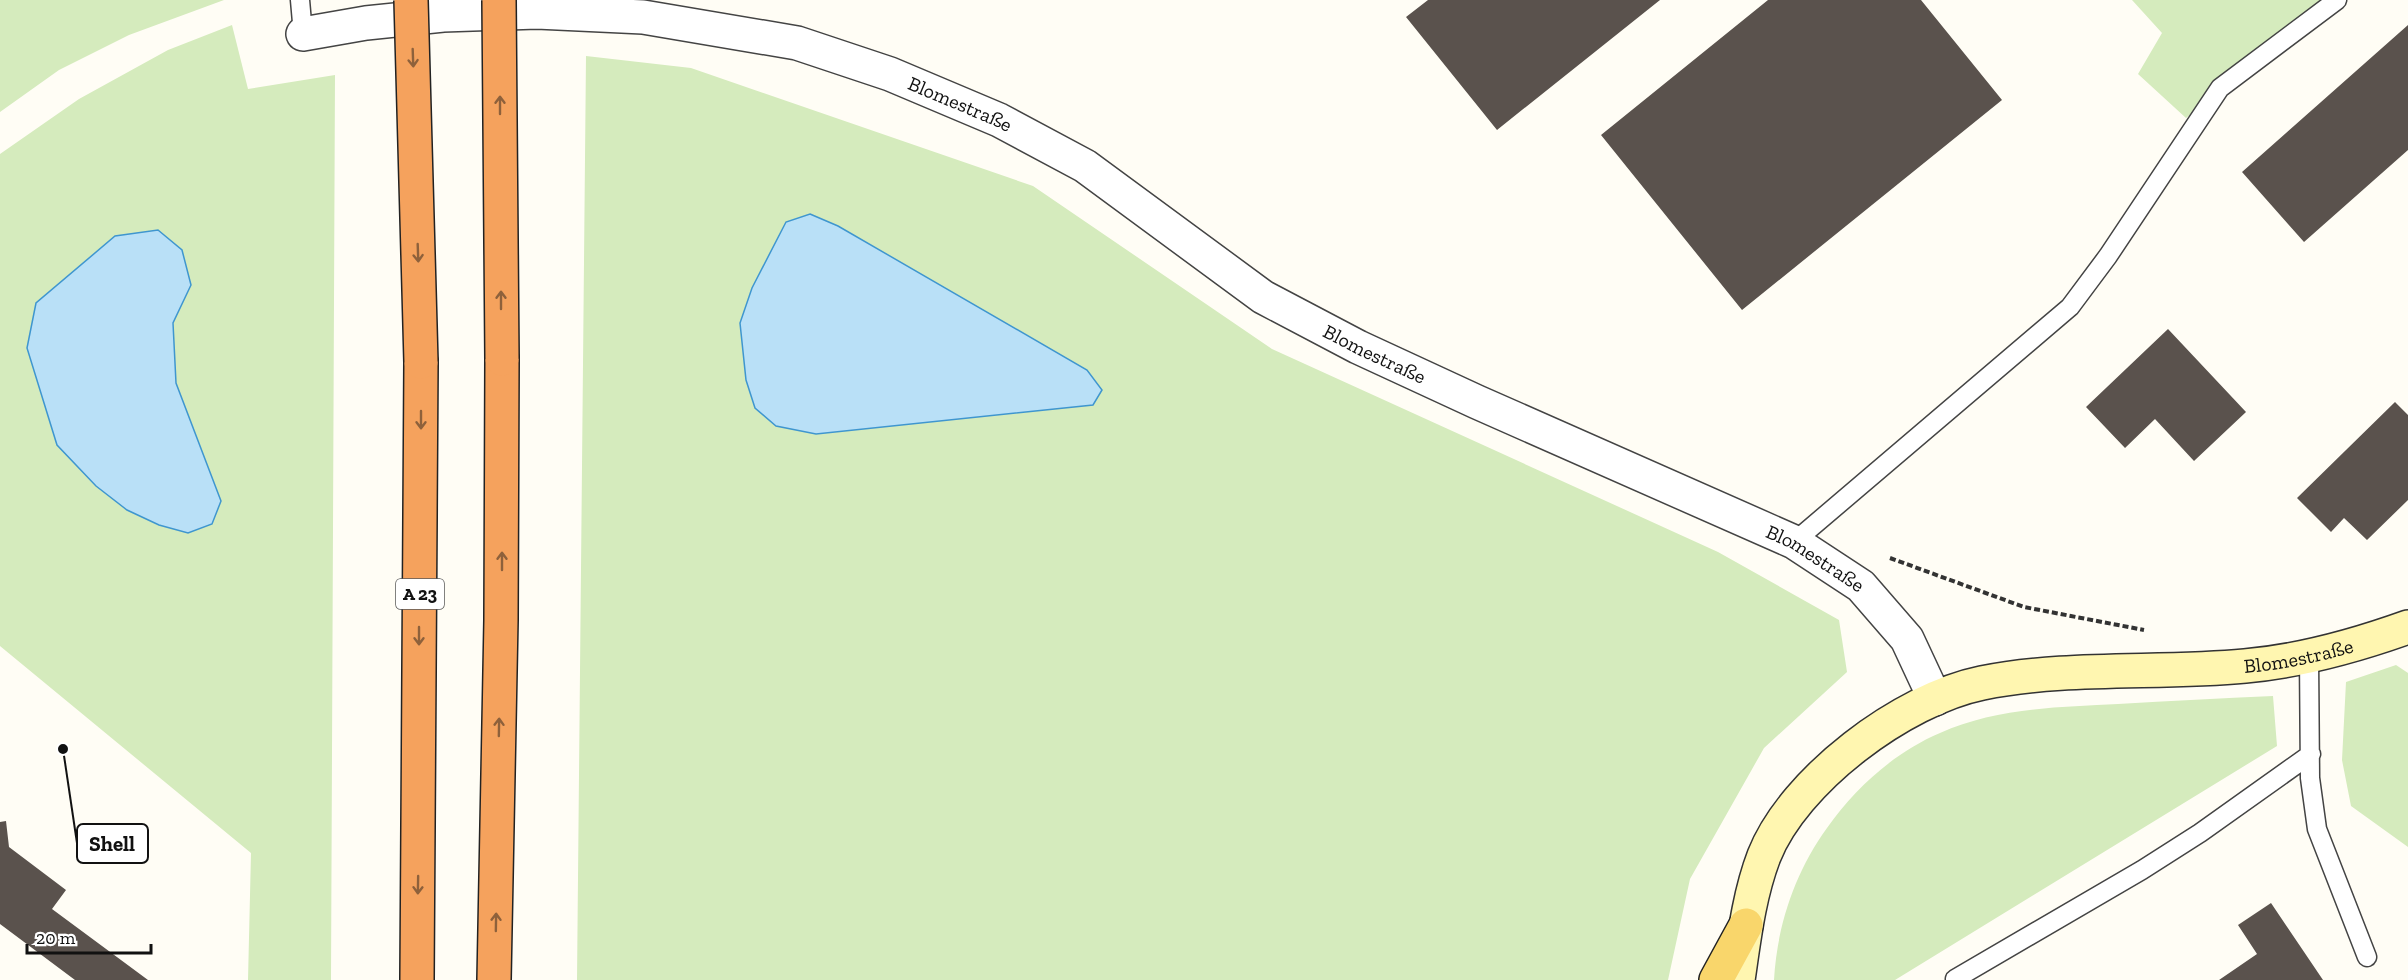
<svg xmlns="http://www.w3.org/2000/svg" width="2408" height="980" viewBox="0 0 2408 980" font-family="'Zilla Slab',serif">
<rect width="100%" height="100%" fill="#fffdf5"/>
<path fill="#d5ebbd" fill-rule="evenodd" d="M0 0H224L129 35 59 70 0 112Z
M2132 0H2329L2186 118 2138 74 2162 33Z
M232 25 248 89 335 75 331 980H248L251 853 0 646V154L79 99 168 50ZM158 230 191 285 173 323 176 383 221 501 36 303 115 236Z
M586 56 691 68 1033 186 1272 349 1718 552 1839 620 1847 672 1764 748 1690 879 1668 980H577ZM810 214 838 226 1086 370 1101 390 1093 405 816 434 776 426 755 408 740 323 752 288 786 222Z
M2396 665 2408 673V847L2351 806 2342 760 2346 682Z
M2273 696 2277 746 1895 980H1774C1777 926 1795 872 1827 828 1855 788 1895 752 1940 733 1995 708 2059 707 2118 704 2170 701 2221 698 2273 696Z"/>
<path fill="#b9e0f7" stroke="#3f96cf" stroke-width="1.5" d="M810 214 838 226 1087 370 1102 390 1093 405 816 434 776 426 755 408 746 380 740 323 752 288 786 222Z
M158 230 182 250 191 285 173 323 176 383 221 501 212 524 188 533 159 525 127 510 96 486 57 445 27 348 36 303 115 236Z"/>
<path fill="#5a524d" d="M1428 0H1660L1497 130 1406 17Z
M1768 0H1921L2002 100 1742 310 1601 135Z
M2408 25V150L2304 242 2242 172Z
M2168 329 2246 412 2194 461 2155 419 2125 448 2086 407Z
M2395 402 2408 415V500L2367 540 2344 518 2331 532 2297 498Z
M6 821 9 847 66 890 52 909 148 980H75L0 924V822Z
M2271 903 2323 980H2219L2257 954 2238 925Z"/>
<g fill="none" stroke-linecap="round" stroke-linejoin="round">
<g stroke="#444" stroke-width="21">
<path id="lane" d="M300 0 303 34
M1794 542 2070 307 2108 256 2220 88 2337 0
M2309 657 2310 778 2317 829 2367 957
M1955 979 2142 870 2200 833 2311 754"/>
</g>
<g stroke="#444" stroke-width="36">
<g id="street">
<path id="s1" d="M303 34 366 23 443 15 537 12 643 17 797 43 890 74 999 120 1085 166 1263 297 1358 347 1477 402 1794 542 1861 586 1907 639 1935 699"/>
</g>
</g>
<g stroke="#333" stroke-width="36">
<g id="secondary">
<path id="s2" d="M1738 980C1744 939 1749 895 1764 856 1794 780 1903 699 1982 683 2064 666 2160 674 2245 666 2302 661 2355 646 2408 627"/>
</g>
</g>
<g stroke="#222" stroke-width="36">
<path id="primary" d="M1716 980 1746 925"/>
</g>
<g stroke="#222" stroke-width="36">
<path id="highway" d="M417 980 421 362
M494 980 501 620 502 359"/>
</g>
<path stroke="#333" stroke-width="4" stroke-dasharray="6 3" stroke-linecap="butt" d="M1890 558 2024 607 2144 630"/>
<use href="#lane" stroke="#fff" stroke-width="18"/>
<use href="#street" stroke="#fff" stroke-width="33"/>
<use href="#secondary" stroke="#fff6b0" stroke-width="33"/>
<use href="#primary" stroke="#f9d66b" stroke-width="33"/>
<use href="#highway" stroke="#f5a25d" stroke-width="33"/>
<g stroke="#222" stroke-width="36" stroke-linecap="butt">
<path id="highway-bridge" d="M411 0 421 362
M499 0 502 359"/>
</g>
<use href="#highway-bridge" stroke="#f5a25d" stroke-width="33"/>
</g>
<defs><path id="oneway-shaft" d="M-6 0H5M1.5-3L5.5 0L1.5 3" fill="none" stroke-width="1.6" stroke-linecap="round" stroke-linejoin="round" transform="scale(1.5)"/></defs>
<g stroke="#8e613b">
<use href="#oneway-shaft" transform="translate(413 58) rotate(88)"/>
<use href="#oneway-shaft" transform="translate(500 105) rotate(-90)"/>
<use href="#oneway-shaft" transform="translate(418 253) rotate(88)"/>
<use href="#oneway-shaft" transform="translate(501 300) rotate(-90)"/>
<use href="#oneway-shaft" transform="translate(421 420) rotate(90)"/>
<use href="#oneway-shaft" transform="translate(502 561) rotate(-90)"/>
<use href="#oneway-shaft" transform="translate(419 636) rotate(90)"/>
<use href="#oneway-shaft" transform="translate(499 727) rotate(-89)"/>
<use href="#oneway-shaft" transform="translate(418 885) rotate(91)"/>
<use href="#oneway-shaft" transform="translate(496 922) rotate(-89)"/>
</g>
<g text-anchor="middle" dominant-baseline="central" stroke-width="6" stroke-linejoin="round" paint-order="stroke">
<rect fill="#fff" stroke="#585858" stroke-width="1.5" x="396" y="579" width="48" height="30" rx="4.5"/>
<g font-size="18" font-weight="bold" fill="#111">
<text x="420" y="594">A 23</text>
</g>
<g font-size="20" fill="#111" stroke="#fff">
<text stroke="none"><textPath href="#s1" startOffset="672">Blomestraße</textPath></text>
<text stroke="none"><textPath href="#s1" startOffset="1158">Blomestraße</textPath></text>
<text stroke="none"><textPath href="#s1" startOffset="1644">Blomestraße</textPath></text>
<text stroke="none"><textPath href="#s2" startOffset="732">Blomestraße</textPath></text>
</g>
</g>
<path fill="none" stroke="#111" stroke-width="2" d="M63 749L77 843"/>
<circle fill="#111" stroke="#fff" stroke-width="2" cx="63" cy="749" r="6"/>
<rect fill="#fff" stroke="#111" stroke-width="2" x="77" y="824" width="71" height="39" rx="6"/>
<g font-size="21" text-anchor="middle" font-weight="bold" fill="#111">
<text x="112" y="851">Shell</text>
</g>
<path d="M27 944v9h124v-9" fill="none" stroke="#111111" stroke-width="3"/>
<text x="36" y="944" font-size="18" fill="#111111" stroke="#ffffff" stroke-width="4.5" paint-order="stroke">20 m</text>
</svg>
